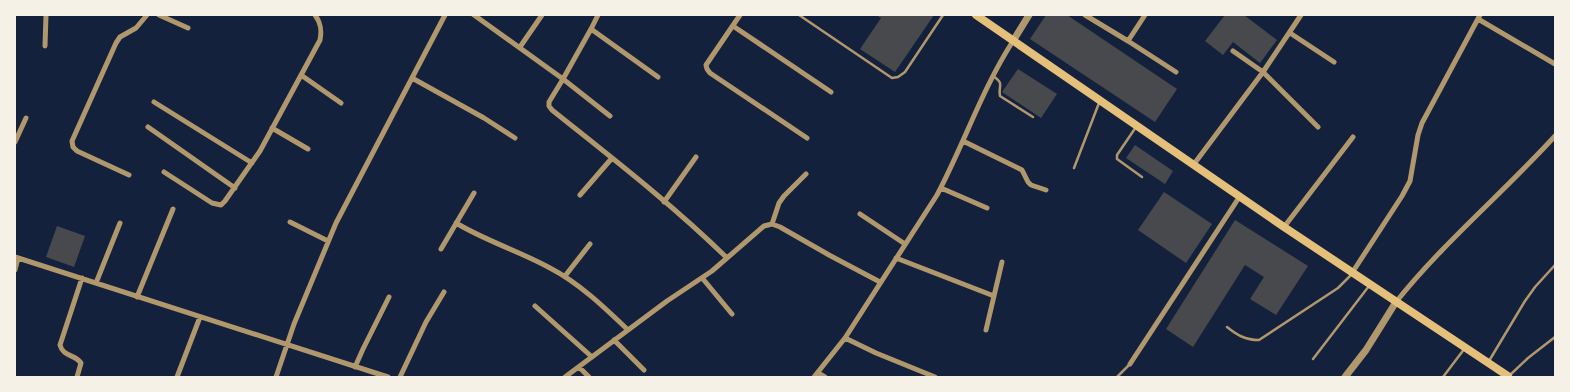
<svg xmlns="http://www.w3.org/2000/svg" width="1570" height="392" viewBox="0 0 1570 392" font-family="'Sofia Sans Condensed',sans-serif">
<rect width="100%" height="100%" fill="#14213d"/>
<path fill="#48494c" d="M876 15H934L895 72 860 49 881 18Z
M1046 15H1067L1177 89 1155 122 1030 39Z
M1225 15H1244L1277 40 1260 63 1233 42 1223 55 1205 41Z
M1018 69 1057 94 1041 118 1002 92Z
M1135 145 1173 171 1165 184 1126 158Z
M1164 192 1212 224 1186 263 1138 230Z
M1235 220 1308 266 1276 315 1250 299 1264 277 1245 265 1193 347 1166 329Z
M57 226 85 236 74 267 46 257Z"/>
<g fill="none" stroke-linecap="round" stroke-linejoin="round">
<path stroke="#b1986c" stroke-width="2.5" d="M799 15 892 78 898 77 905 72 943 15
M993 76C1005 84 998 85 1000 96L1033 117
M1136 127 1117 155V159L1142 177
M1074 168 1099 103
M1227 327C1237 335 1245 340 1259 340L1338 288 1351 275
M1313 359 1369 286
M1489 361 1525 301 1535 287 1555 265
M1510 375 1528 358 1555 337
M1117 377 1129 365
M1443 377 1465 348"/>
<path stroke="#b1986c" stroke-width="5" d="M159 15 188 28
M474 15 563 79 549 102V106L552 110C612 158 673 205 727 258
M740 15 706 65 707 69 710 73 807 138
M1085 15 1128 41 1145 15
M1478 19 1555 64
M733 26 831 92
M591 29 598 15
M1290 33 1334 62
M1128 41 1176 72
M45 46 46 15
M520 47 542 15
M1233 51 1263 72 1318 127
M301 75 341 103
M412 78 484 118 515 138
M154 102 252 163
M610 116 563 79 591 29 658 77
M148 127 235 188
M272 128 308 149
M963 141 1022 170 1028 182 1031 185 1046 190
M15 142 26 118
M1194 164 1263 72 1301 15
M164 172 212 203 221 205 225 201 260 151 320 40C322 30 321 23 315 15
M129 175 77 151 73 147 72 141 116 43 120 37 136 28 147 15
M941 188 987 208
M580 195 612 158
M664 202 696 157
M860 214 905 244
M290 222 328 241
M456 223C486 241 519 251 550 268 579 283 604 307 628 330
M772 224 779 203 784 196 806 174
M1284 227 1353 137
M441 249 474 193
M15 257 388 377
M896 258 994 296
M15 270 18 258
M1352 273 1402 196 1410 181 1418 135 1422 123 1480 15
M565 276 590 244
M703 279 732 314
M96 283 120 223
M137 297 173 209
M1396 302C1444 242 1503 193 1555 136
M535 306 592 357
M986 330 1002 262
M845 338 876 353 935 377
M614 340 644 370
M1130 364 1240 196
M355 367 363 349 389 297
M579 367 589 377
M818 373 825 377
M77 377 81 363C75 354 63 357 60 345L82 278
M177 377 200 317
M276 377 294 324 336 223 445 15
M400 377 426 322 444 292
M565 377 667 301 712 271 764 226 772 224 780 227 829 255 880 282
M814 377 845 338 937 195C964 144 982 89 1013 41"/>
<path stroke="#b1986c" stroke-width="7" d="M1013 41 1029 15
M1345 377 1366 350 1396 302"/>
<path stroke="#e5c07b" stroke-width="8" d="M976 15 1284 227 1508 376"/>
</g>
<rect width="1570" height="392" fill="none" stroke="#f6f1e7" stroke-width="32"/>
</svg>
